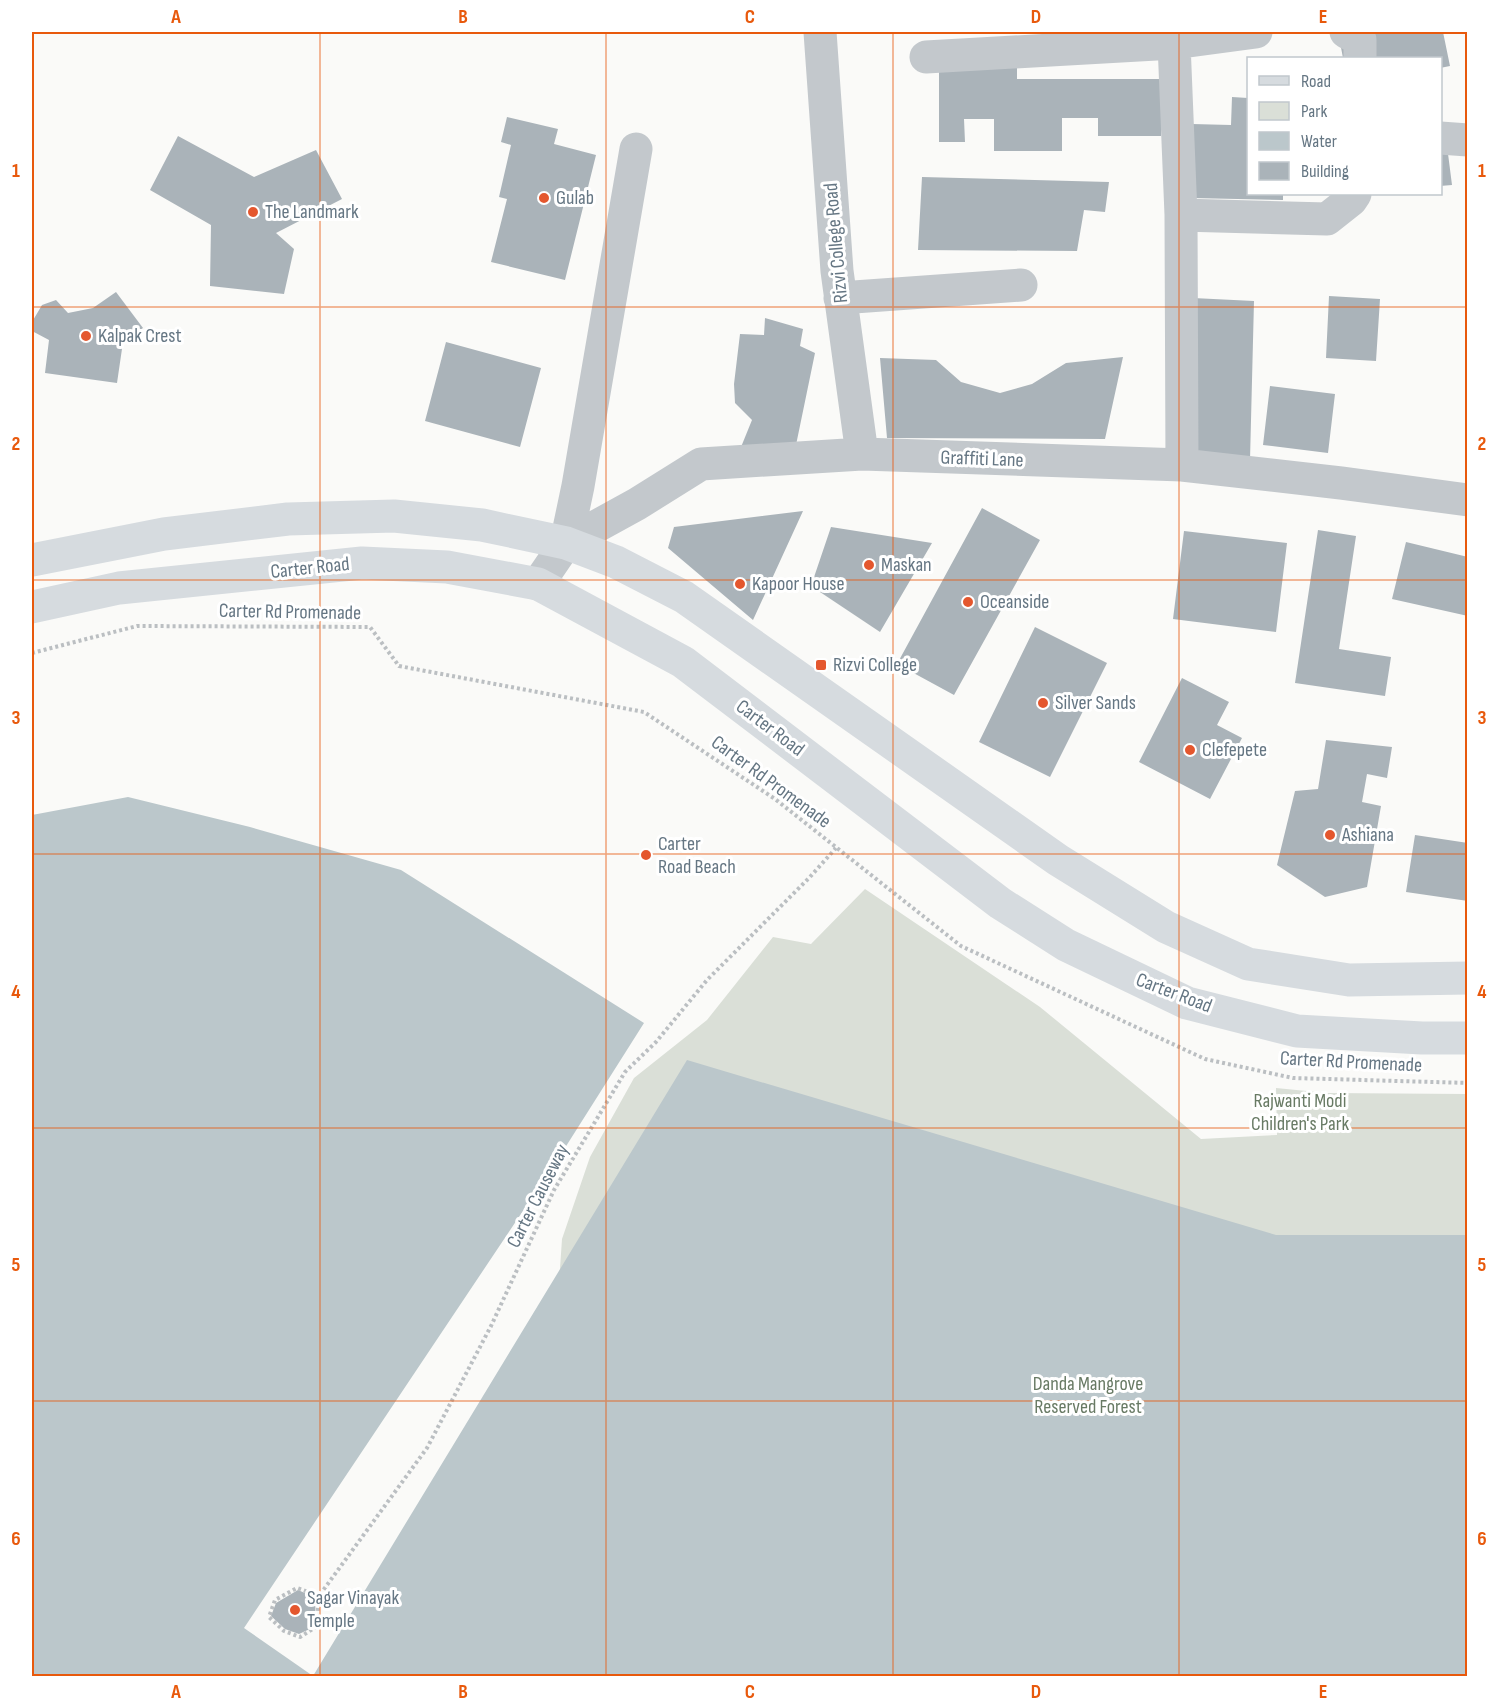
<svg xmlns="http://www.w3.org/2000/svg" width="1499" height="1708" viewBox="0 0 1499 1708" font-family="'Sofia Sans Condensed',sans-serif">
<rect width="100%" height="100%" fill="#fafaf8"/>
<path fill="#dadfd7" d="M865 889 1040 1007 1201 1139 1277 1135 1276 1088 1327 1093 1467 1094V1676H356L558 1298 562 1239 590 1157 634 1078 707 1020 773 937 811 944Z"/>
<path fill="#bbc7cb" d="M128 797 250 827 401 870 644 1023 563 1151 244 1628 313 1676 687 1060 1276 1235H1467V1676H32V815Z"/>
<path fill="#aab3b9" d="M1366 32H1443L1450 66 1440 68V58H1343L1339 37Z
M939 66H1017V79H1161V136H1098V118H1062V151H994V119H964L965 142H939Z
M1232 97 1248 98V194H1283V200L1191 198 1192 124 1231 125Z
M507 117 558 129 554 144 596 155 565 280 491 262 507 199 499 197 511 145 501 142Z
M178 136 254 177 316 150 342 199 276 233 294 249 284 294 210 286 211 225 150 190Z
M1446 138 1452 185 1440 186V139Z
M922 177 1109 182 1105 212 1084 210 1077 251 918 250Z
M116 292 143 328 123 342 117 383 45 373 49 340 32 331V322L42 305 56 300 68 313 93 308Z
M1329 296 1380 299 1376 361 1326 358Z
M1193 298 1254 301 1250 460 1219 459 1191 449Z
M765 318 803 329 800 346 815 353 796 445 739 452 752 420 735 403 734 384 740 334 764 335Z
M446 342 541 368 520 447 425 421Z
M1123 357 1105 439 887 438 880 358 936 360 961 382 1000 393 1032 384 1066 363Z
M1270 386 1335 394 1328 453 1263 445Z
M982 508 1040 540 954 695 897 664Z
M803 511 753 620 668 548 674 527Z
M831 527 932 543 880 632 811 586Z
M1318 530 1356 536 1339 649 1391 657 1385 696 1295 683Z
M1184 531 1287 543 1276 632 1173 619Z
M1406 542 1468 557V616L1392 599Z
M1035 627 1107 663 1050 777 979 742Z
M1182 678 1229 702 1217 725 1242 738 1210 799 1139 762Z
M1326 740 1392 747 1387 778 1367 774 1362 802 1381 806 1367 887 1325 897 1277 865 1295 791 1318 789Z
M1415 835 1468 843V901L1406 892Z
M298 1590 316 1598 314 1627 299 1634 285 1629 271 1616 276 1603Z"/>
<g fill="none" stroke-linecap="round" stroke-linejoin="round">
<path stroke="#bbbfc2" stroke-width="4" stroke-dasharray="3 3" stroke-linecap="butt" d="M32 653 137 626 370 627 399 666 644 712 775 799 961 946 1205 1059 1293 1078 1468 1083
M319 1596 316 1627 300 1637 284 1631 269 1617 275 1600 297 1588 319 1596 427 1448 491 1326 554 1190 625 1072 656 1042 707 980 809 878 836 848"/>
<path stroke="#c3c8cc" stroke-width="33" d="M820 32 837 271 862 454
M1346 32 1360 40V58
M1174 43 1181 215 1182 465
M926 57 1174 43 1256 32
M1440 138 1468 140
M1181 215 1327 219 1351 200 1355 194
M840 298 1021 285
M566 543 578 486 636 149
M538 584 566 543 637 504 701 464 862 454 1182 465 1341 483 1468 500"/>
<path stroke="#d6dbdf" stroke-width="33" d="M32 560 164 534 288 519 394 516 482 525 566 543 616 562 684 597 1058 860 1166 927 1248 964 1349 980 1468 978
M32 607 119 588 362 563 447 567 538 584 683 662 1000 903 1066 945 1187 1003 1297 1031 1422 1038H1468"/>
</g>
<path fill="none" stroke="#e8590c" stroke-width="1.5" stroke-opacity="0.55" d="M320 32V1676M606 32V1676M893 32V1676M1179 32V1676M32 307H1468M32 580H1468M32 854H1468M32 1128H1468M32 1401H1468"/>
<g fill="#e4572e" stroke="#fff" stroke-width="2">
<circle cx="544" cy="198" r="6"/>
<circle cx="253" cy="212" r="6"/>
<circle cx="86" cy="336" r="6"/>
<circle cx="869" cy="565" r="6"/>
<circle cx="740" cy="584" r="6"/>
<circle cx="968" cy="602" r="6"/>
<rect x="815" y="659" width="12" height="12" rx="3"/>
<circle cx="1043" cy="703" r="6"/>
<circle cx="1190" cy="750" r="6"/>
<circle cx="1330" cy="835" r="6"/>
<circle cx="646" cy="855" r="6"/>
<circle cx="295" cy="1610" r="6"/>
</g>
<g text-anchor="middle" dominant-baseline="central" stroke-width="6" stroke-linejoin="round" paint-order="stroke">
<g font-size="20" fill="#657683" stroke="#fff" text-anchor="start">
<text x="556" y="198">Gulab</text>
<text x="265" y="212">The Landmark</text>
<text x="98" y="336">Kalpak Crest</text>
<text x="881" y="565">Maskan</text>
<text x="752" y="584">Kapoor House</text>
<text x="980" y="602">Oceanside</text>
<text x="833" y="665">Rizvi College</text>
<text x="1055" y="703">Silver Sands</text>
<text x="1202" y="750">Clefepete</text>
<text x="1342" y="835">Ashiana</text>
<text x="658" y="844">Carter<tspan x="658" dy="23">Road Beach</tspan></text>
<text x="307" y="1598">Sagar Vinayak<tspan x="307" dy="23">Temple</tspan></text>
</g>
<g font-size="20" fill="#657683" stroke="#fff">
<text transform="translate(836 243) rotate(-95)">Rizvi College Road</text>
<text transform="translate(982 459) rotate(2)">Graffiti Lane</text>
<text transform="translate(310 568) rotate(-6)">Carter Road</text>
<text transform="translate(290 612) rotate(1)">Carter Rd Promenade</text>
<text transform="translate(770 728) rotate(37)">Carter Road</text>
<text transform="translate(771 782) rotate(36)">Carter Rd Promenade</text>
<text transform="translate(1174 993) rotate(21)">Carter Road</text>
<text transform="translate(1351 1062) rotate(3)">Carter Rd Promenade</text>
<text transform="translate(538 1196) rotate(-63)">Carter Causeway</text>
</g>
<g font-size="20" fill="#687a64" stroke="#fff">
<text x="1300" y="1101">Rajwanti Modi<tspan x="1300" dy="23">Children's Park</tspan></text>
<text x="1088" y="1384">Danda Mangrove<tspan x="1088" dy="23">Reserved Forest</tspan></text>
</g>
</g>
<rect width="1499" height="1708" fill="none" stroke="#ffffff" stroke-width="66"/>
<rect x="1247" y="57" width="195" height="138" fill="#ffffff" stroke="#c1c8cd" stroke-width="1.5"/>
<rect x="1259" y="76" width="30" height="9" fill="#d6dbdf" stroke="#c1c8cd" stroke-width="1.5"/>
<text x="1301" y="87" font-size="18" fill="#657683">Road</text>
<rect x="1259" y="102" width="30" height="18" fill="#dadfd7" stroke="#c1c8cd" stroke-width="1.5"/>
<text x="1301" y="117" font-size="18" fill="#657683">Park</text>
<rect x="1259" y="132" width="30" height="18" fill="#bbc7cb" stroke="#c1c8cd" stroke-width="1.5"/>
<text x="1301" y="147" font-size="18" fill="#657683">Water</text>
<rect x="1259" y="162" width="30" height="18" fill="#aab3b9" stroke="#c1c8cd" stroke-width="1.5"/>
<text x="1301" y="177" font-size="18" fill="#657683">Building</text>
<rect x="33" y="33" width="1433" height="1642" fill="none" stroke="#e8590c" stroke-width="2"/>
<g font-size="20" text-anchor="middle" font-weight="bold" fill="#e8590c">
<text x="176" y="23">A</text>
<text x="463" y="23">B</text>
<text x="750" y="23">C</text>
<text x="1036" y="23">D</text>
<text x="1323" y="23">E</text>
<text x="16" y="177">1</text>
<text x="1482" y="177">1</text>
<text x="16" y="450">2</text>
<text x="1482" y="450">2</text>
<text x="16" y="724">3</text>
<text x="1482" y="724">3</text>
<text x="16" y="998">4</text>
<text x="1482" y="998">4</text>
<text x="16" y="1271">5</text>
<text x="1482" y="1271">5</text>
<text x="16" y="1545">6</text>
<text x="1482" y="1545">6</text>
<text x="176" y="1698">A</text>
<text x="463" y="1698">B</text>
<text x="750" y="1698">C</text>
<text x="1036" y="1698">D</text>
<text x="1323" y="1698">E</text>
</g>
</svg>
